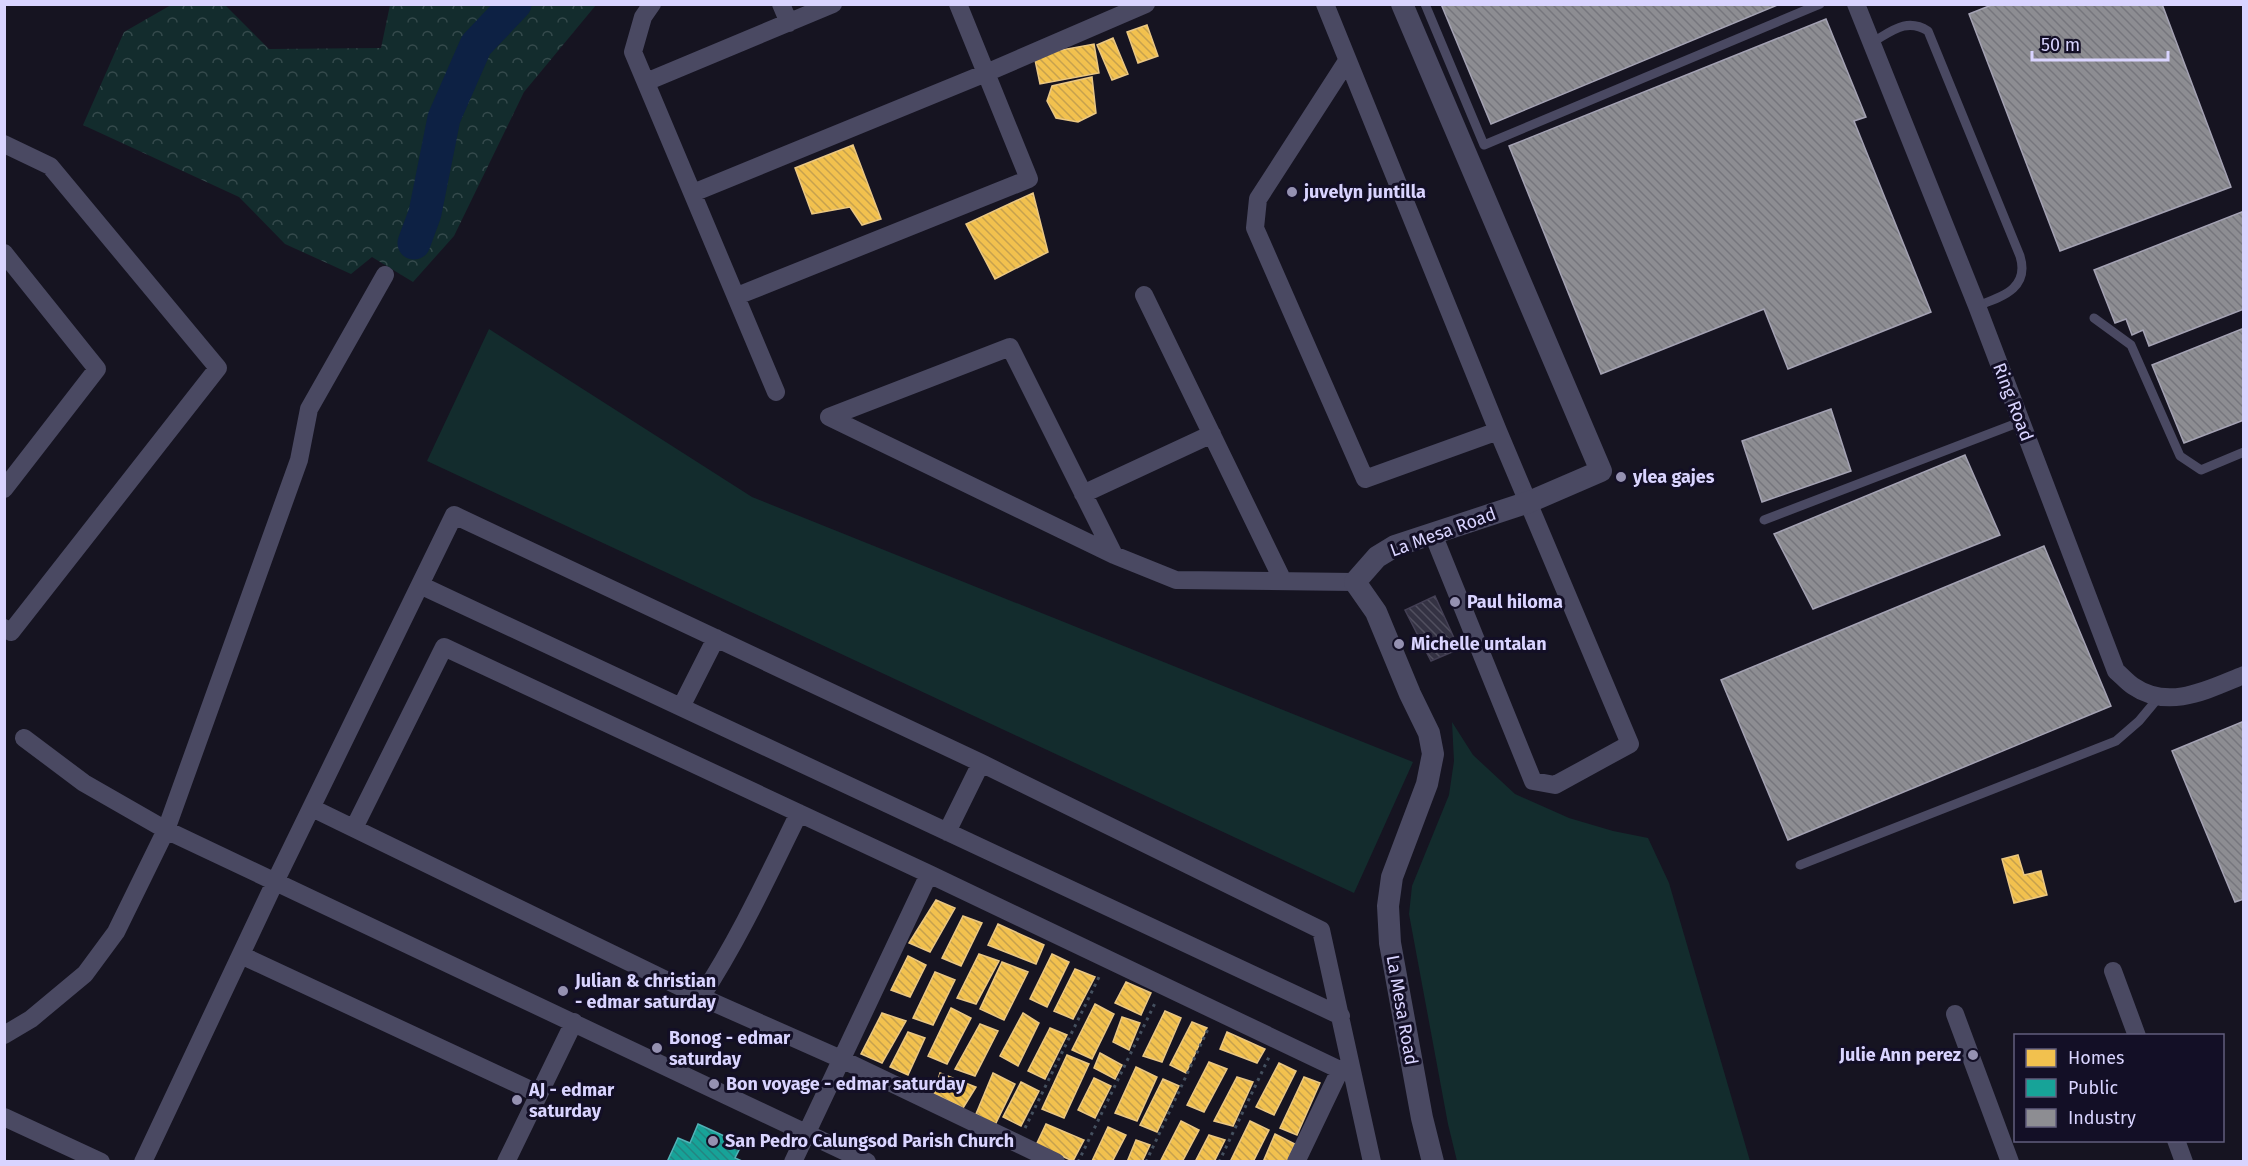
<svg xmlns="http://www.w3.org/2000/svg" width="2248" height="1166" viewBox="0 0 2248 1166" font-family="'Fira Sans',sans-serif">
<defs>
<pattern id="forest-crowns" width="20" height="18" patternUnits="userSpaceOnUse" patternTransform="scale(1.5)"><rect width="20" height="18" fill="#132c2d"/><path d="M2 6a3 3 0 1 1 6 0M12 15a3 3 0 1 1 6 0" fill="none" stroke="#354a4c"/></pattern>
<pattern id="homes-back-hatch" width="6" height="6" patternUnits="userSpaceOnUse" patternTransform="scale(1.5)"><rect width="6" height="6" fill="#f2c14e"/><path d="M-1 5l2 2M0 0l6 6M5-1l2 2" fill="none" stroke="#c6a14e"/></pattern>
<pattern id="public-back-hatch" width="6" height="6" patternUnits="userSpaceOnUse" patternTransform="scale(1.5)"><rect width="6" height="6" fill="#17a398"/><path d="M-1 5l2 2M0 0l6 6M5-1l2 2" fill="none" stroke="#248581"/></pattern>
<pattern id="industry-back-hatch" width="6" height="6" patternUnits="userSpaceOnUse" patternTransform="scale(1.5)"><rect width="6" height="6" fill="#8d8d92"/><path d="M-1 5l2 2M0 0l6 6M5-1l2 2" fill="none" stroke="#76767d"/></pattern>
<pattern id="building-back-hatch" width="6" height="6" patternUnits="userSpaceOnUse" patternTransform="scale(1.5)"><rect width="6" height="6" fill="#343243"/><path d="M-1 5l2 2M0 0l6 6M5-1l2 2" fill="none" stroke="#514f5f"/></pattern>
</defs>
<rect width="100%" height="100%" fill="#161421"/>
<path fill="#132c2d" d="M489 329 752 497 1413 762 1354 893 427 461Z
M1452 722 1473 755 1515 794 1569 818 1613 831 1648 838 1669 883 1750 1161H1457L1448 1124 1409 914 1412 886 1449 795 1454 761Z"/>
<path fill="url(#forest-crowns)" d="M171 5H225L269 49 381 48 390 5H596L524 92 454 236 413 282 372 257 351 274 285 244 239 197 83 125 124 32Z"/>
<path fill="url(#homes-back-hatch)" stroke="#eac783" stroke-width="1.5" d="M1147 25 1158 56 1138 63 1127 32Z
M1113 38 1128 74 1112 80 1097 45Z
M1094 44 1099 73 1040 84 1034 55Z
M1092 77 1096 113 1078 122 1056 118 1047 101 1052 86Z
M853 145 881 219 862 225 850 207 812 214 795 168Z
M1033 193 1048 252 995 279 966 224Z
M2018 855 2024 875 2041 871 2047 895 2014 903 2002 859Z
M936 900 955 908 930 952 909 943Z
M963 916 982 923 961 966 942 958Z
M998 924 1044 945 1036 964 988 945Z
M979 954 999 961 976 1004 957 998Z
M1052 954 1069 962 1047 1007 1030 999Z
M908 956 926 965 910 997 891 990Z
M1002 962 1028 972 1004 1020 980 1009Z
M1075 969 1095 977 1073 1019 1054 1011Z
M935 972 955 980 933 1025 913 1018Z
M1126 982 1151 993 1141 1015 1115 1003Z
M1095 1004 1114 1014 1092 1059 1072 1050Z
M951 1008 971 1018 947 1064 928 1056Z
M1165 1011 1181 1018 1162 1062 1143 1056Z
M882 1013 906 1021 882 1063 861 1054Z
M1023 1013 1039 1023 1018 1066 1000 1056Z
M1122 1017 1140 1023 1129 1050 1113 1042Z
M1192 1022 1207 1028 1186 1073 1170 1065Z
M980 1024 998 1031 975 1076 955 1069Z
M1050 1028 1067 1035 1045 1079 1028 1071Z
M908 1032 925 1038 908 1075 890 1067Z
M1227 1032 1265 1049 1257 1063 1220 1049Z
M1100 1053 1122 1065 1115 1079 1094 1068Z
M1067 1055 1089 1064 1064 1118 1042 1109Z
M1209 1062 1227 1069 1204 1112 1187 1105Z
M1279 1063 1296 1071 1274 1115 1256 1107Z
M1136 1067 1157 1077 1137 1121 1115 1113Z
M940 1073 976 1087 963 1108 934 1094Z
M993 1073 1015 1084 995 1125 976 1114Z
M1237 1077 1253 1082 1233 1126 1214 1121Z
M1304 1077 1320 1083 1297 1135 1280 1128Z
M1094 1078 1111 1086 1095 1118 1078 1110Z
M1163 1079 1179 1086 1157 1132 1140 1125Z
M1021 1082 1039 1091 1021 1126 1003 1117Z
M1181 1121 1199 1130 1182 1162H1160Z
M1250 1121 1269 1130 1253 1162H1230Z
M1046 1124 1084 1140 1073 1161 1036 1145Z
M1108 1127 1126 1135 1112 1162 1092 1161Z
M1275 1134 1295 1144 1287 1162H1263Z
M1209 1135 1225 1140 1214 1162H1195Z
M1136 1140 1150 1145 1142 1162H1127Z"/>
<path fill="url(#public-back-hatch)" stroke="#51b2b7" stroke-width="1.5" d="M698 1124 742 1144 735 1158 744 1162H667L678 1138 690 1143Z"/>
<path fill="url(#industry-back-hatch)" stroke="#a4a2b3" stroke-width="1.5" d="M1441 4H1780L1491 124Z
M1994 4H2162L2231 187 2060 251 1969 14Z
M1826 19 1866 117 1854 121 1931 312 1788 369 1764 309 1601 374 1509 146Z
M2244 211V309L2149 346 2143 330 2132 335 2126 319 2115 323 2094 270Z
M2244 328V420L2184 443 2152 365Z
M1831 409 1851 471 1762 502 1742 441Z
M1965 455 2000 535 1813 609 1774 534Z
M2044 546 2111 706 1788 840 1721 680Z
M2244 721V899L2235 902 2172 751Z"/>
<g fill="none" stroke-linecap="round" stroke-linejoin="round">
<path stroke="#0d2144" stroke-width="33" d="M414 243 425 213 444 118 476 45 515 4"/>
</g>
<path fill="url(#building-back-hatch)" stroke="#433f54" stroke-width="1.5" d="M1435 596 1459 649 1431 661 1405 610Z"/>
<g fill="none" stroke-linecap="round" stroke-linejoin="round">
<path stroke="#44505f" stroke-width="3" stroke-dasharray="3 4.5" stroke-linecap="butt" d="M1025 1128 1100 975
M1078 1162 1156 1001
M1146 1162 1209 1027
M1219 1162 1270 1055"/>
<path stroke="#4a4962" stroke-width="9" d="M1425 4 1484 145 1820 4
M1871 43C1891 32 1906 17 1928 31L2020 256C2030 289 2001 297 1977 306
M2094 318 2131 345 2180 456 2201 470 2244 452
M1764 520 2020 422
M1800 865 2116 741 2139 721 2159 697"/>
<path stroke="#4a4962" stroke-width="18" d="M652 4 643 17 633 52 776 392
M781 4 789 23
M1325 4 1498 431 1630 744 1555 785 1533 781 1433 534
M1856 4 1977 306 2116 671C2122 676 2127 682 2133 686 2169 711 2209 689 2244 675
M1347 61 1258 199 1255 228 1365 479 1498 431
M646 82 833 4
M4 144 50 166 218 368 11 632 4 628
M693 193 986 73 1146 4
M4 253 97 369 4 489
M1144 295 1283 581
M737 296 1029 179 958 4
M1083 494 1212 434
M1114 555 1010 347 829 417 1114 555 1176 580 1355 582
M420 585 1341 1016
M681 707 716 638
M24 738 84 783 166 830 867 1162
M312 808 701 997 841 1059 1056 1162
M354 828 444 647 929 874 1340 1070 1296 1162
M947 832 981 763
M241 955 539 1094 574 1022
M2113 971 2137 1036
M701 997C739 939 768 876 799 813
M1955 1014 2010 1162
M4 1035 31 1019 85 974 116 932 166 830 299 460 309 409 385 275
M4 1117 101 1162
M2176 1140 2184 1162
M143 1162 275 882 454 515 981 763 1321 930 1372 1162
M506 1162 539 1094
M793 1162 929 874"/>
<path stroke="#4a4962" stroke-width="22" d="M1402 4 1601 471 1529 502 1395 546 1377 557 1355 582 1376 612 1410 694 1429 733 1433 754 1427 784 1392 877 1388 906 1390 943 1422 1118 1433 1162"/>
</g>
<g fill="#9591b1" stroke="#130f26" stroke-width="2">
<circle cx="1292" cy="192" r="6"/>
<circle cx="1621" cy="477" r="6"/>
<circle cx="1455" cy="602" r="6"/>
<circle cx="1399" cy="644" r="6"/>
<circle cx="563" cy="991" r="6"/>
<circle cx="657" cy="1048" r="6"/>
<circle cx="1973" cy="1055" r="6"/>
<circle cx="714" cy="1084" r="6"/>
<circle cx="517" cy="1100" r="6"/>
<circle cx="713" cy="1141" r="6"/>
</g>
<g text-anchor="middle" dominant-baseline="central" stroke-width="6" stroke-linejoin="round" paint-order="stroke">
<g font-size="18" font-weight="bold" fill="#d9d4ff" stroke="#130f26" text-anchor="start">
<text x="1304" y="192">juvelyn juntilla</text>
<text x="1633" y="477">ylea gajes</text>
<text x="1467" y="602">Paul hiloma</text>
<text x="1411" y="644">Michelle untalan</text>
<text x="575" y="981">Julian &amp; christian<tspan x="575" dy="21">- edmar saturday</tspan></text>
<text x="669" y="1038">Bonog - edmar<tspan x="669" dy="21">saturday</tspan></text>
<text x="1961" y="1055" text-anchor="end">Julie Ann perez</text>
<text x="726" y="1084">Bon voyage - edmar saturday</text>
<text x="529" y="1090">AJ - edmar<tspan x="529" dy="21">saturday</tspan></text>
<text x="725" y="1141">San Pedro Calungsod Parish Church</text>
</g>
<g font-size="18" fill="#d9d4ff" stroke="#130f26">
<text transform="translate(2013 402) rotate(69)">Ring Road</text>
<text transform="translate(1443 532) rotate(-20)">La Mesa Road</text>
<text transform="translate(1402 1010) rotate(80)">La Mesa Road</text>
</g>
</g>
<rect width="2248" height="1166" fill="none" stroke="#d9d4ff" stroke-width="12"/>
<rect x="2014" y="1034" width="210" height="108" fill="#130f26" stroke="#625e7d" stroke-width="1.5"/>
<rect x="2026" y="1049" width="30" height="18" fill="#f2c14e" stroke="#625e7d" stroke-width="1.5"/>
<text x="2068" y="1064" font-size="18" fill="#d9d4ff">Homes</text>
<rect x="2026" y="1079" width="30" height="18" fill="#17a398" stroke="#625e7d" stroke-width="1.5"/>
<text x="2068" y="1094" font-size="18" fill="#d9d4ff">Public</text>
<rect x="2026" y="1109" width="30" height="18" fill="#8d8d92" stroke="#625e7d" stroke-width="1.5"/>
<text x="2068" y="1124" font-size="18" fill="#d9d4ff">Industry</text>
<path d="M2032 51v9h136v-9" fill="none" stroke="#d9d4ff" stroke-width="3"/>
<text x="2041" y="51" font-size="18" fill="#d9d4ff" stroke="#130f26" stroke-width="4.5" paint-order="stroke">50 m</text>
</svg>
